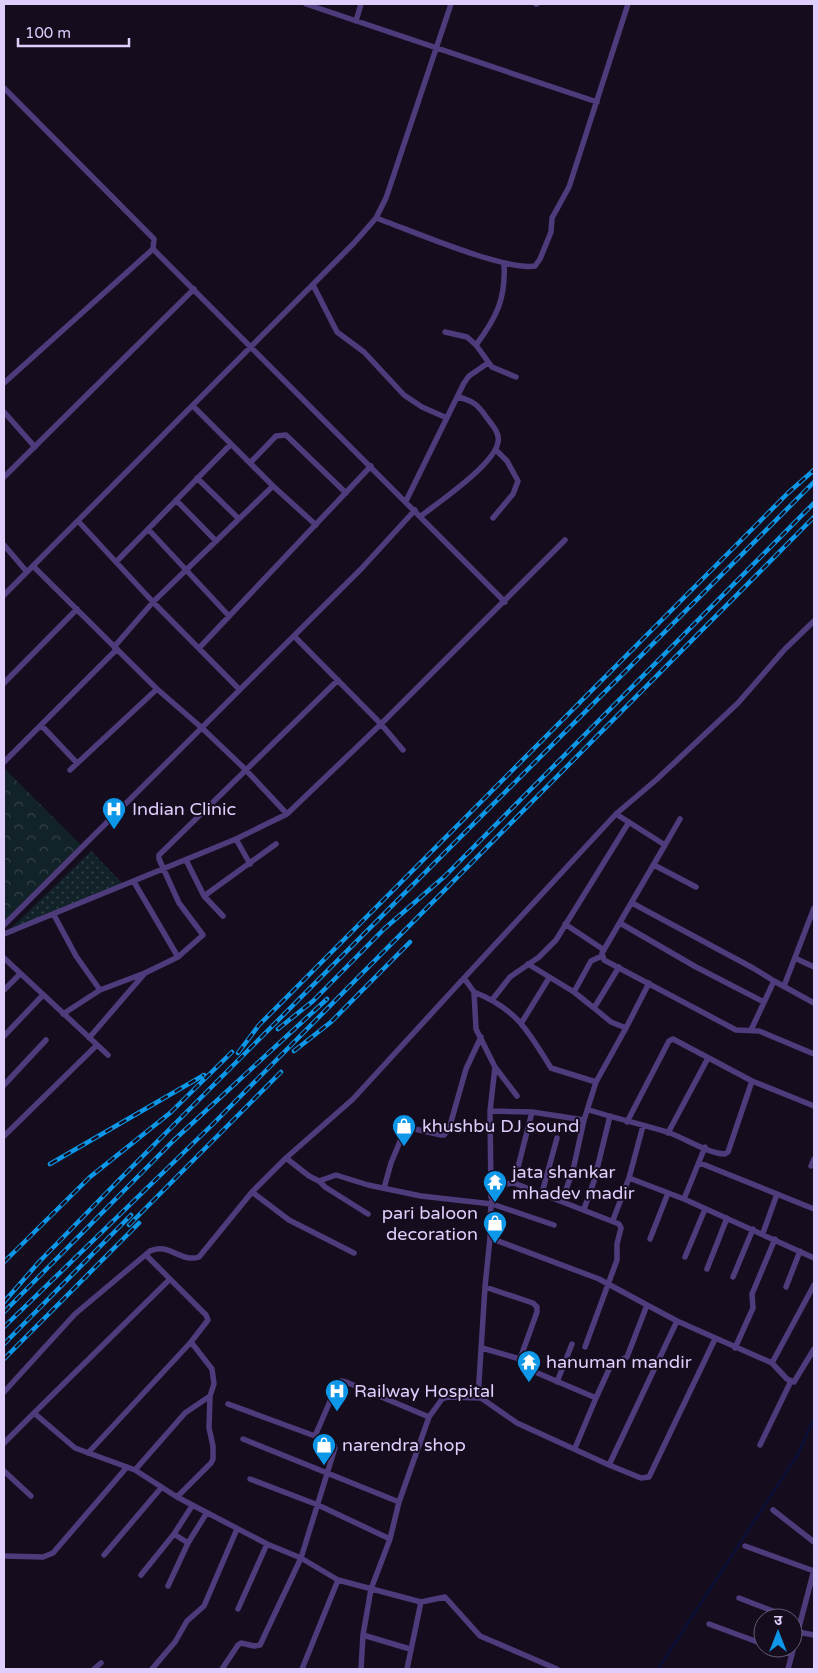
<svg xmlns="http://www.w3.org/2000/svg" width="818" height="1673" viewBox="0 0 818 1673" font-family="'Varela Round','Noto Sans Devanagari',sans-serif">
<defs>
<pattern id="grass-dots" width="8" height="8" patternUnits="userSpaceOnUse" patternTransform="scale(1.25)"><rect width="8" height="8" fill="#112228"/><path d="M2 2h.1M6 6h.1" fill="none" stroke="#334148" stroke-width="1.8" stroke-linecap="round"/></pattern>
<pattern id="forest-crowns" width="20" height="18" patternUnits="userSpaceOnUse" patternTransform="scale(1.25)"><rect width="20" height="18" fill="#112228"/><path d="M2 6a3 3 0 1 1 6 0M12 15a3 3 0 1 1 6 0" fill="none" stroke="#334148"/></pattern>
</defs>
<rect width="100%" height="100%" fill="#150d1e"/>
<path fill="url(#grass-dots)" d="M91 851 125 886 4 937V935Z"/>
<path fill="url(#forest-crowns)" d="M4 768 81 845 4 925Z"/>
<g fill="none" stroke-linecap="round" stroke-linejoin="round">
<path stroke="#0b1039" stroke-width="2.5" d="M658 1669 798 1454 814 1418"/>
<path stroke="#4e3b7b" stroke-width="5.5" d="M306 4 597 102
M536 4H537
M356 21 361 4
M4 88 154 239 153 249 4 383
M376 218C410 230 504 271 535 266L540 259 551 232 552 218 569 187 628 4
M153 249 505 602
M313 285 337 332 364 352 404 395 422 407 447 418
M445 332 467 337 476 345 492 367 516 377
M476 345C497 317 506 298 504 263
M193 406 273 486 316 525
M4 412 35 447
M250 463 276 436 286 435 346 493
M4 477 194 289
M197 478 239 519
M176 500 216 541
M406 501 464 383 469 376 488 363
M421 516C439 502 495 464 498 442 500 433 492 425 487 418 478 405 474 401 458 397
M493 518 513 494 518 481 507 461 496 450
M78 521 153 602 239 689
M148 529 229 616
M4 545 27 572
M116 562 231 444
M33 566 157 689 202 728 245 769 287 814
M4 595 354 243 376 218 386 198 451 4
M294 636 381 724 403 750
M114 647 153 602 273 486
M200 647 371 466
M4 683 77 609
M41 725 77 763
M4 762 117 649
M70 770 157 689
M616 814 665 845 602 953 604 960 736 1030 759 1031 814 1054
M236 839 250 864
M665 845 680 819
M186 860 204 896 223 916
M654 865 696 887
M134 882 178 957
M204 896 276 844
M632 903 753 968 774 981 751 1030
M54 915 76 956 100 990
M620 923 696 967 764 1002
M565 924 604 950
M4 925 362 568 415 510
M4 934 236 839 287 814 381 724 565 540
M4 958 108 1055
M797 959 814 967
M528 964 574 992 594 1008
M464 978 616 814 656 780 738 703 785 649 814 621
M774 981 814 1003
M784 986 814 908
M4 990 19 975
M474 992C517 1009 528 1031 551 1068L596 1082 584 1120
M574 992 591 961 602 956
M492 1000 510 977 539 957 556 940 629 822
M63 1014 100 990 145 973
M522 1022 549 978
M626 1028 649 983
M4 1036 42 996
M89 1038 145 973 178 957 203 935 179 903 159 859V855L338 680
M495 1067 517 1096
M752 1081 814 1106
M596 1082 626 1028 611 1022 594 1008 619 967
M4 1085 46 1040
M589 1110C614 1118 641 1124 667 1132 685 1138 706 1153 725 1154L728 1152 752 1081 673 1039 669 1041 627 1122
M490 1111 532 1112 584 1120 573 1170 562 1201
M643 1126 629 1178 684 1199
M668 1133 708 1058
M4 1136 97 1045
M705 1147 684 1199 814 1258
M286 1158 309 1176 319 1181 336 1175 368 1185 421 1196 492 1204 554 1225
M700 1163 814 1209
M811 1166 814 1159
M319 1181 325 1187 368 1214
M514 1183 532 1112
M384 1188 391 1163 406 1127 441 1135H444L449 1129 466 1069 481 1037
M252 1192 289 1220 354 1253
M542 1193 557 1138
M584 1209 594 1181 610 1116
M613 1220 629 1178
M763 1233 777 1194
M490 1238C491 1216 485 1183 514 1183L619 1224 621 1228 617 1244V1260L585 1347
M650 1239 668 1193
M685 1257 705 1209
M707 1269 727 1218
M733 1277 753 1229
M485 1287 490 1238 599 1279 647 1305
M786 1287 800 1251
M482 1348 520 1359
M735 1348 753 1308 752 1294 775 1239
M772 1363 787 1379 794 1382 814 1349
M557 1382 572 1344
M4 1392 75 1314 150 1251C168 1242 181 1263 199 1257L252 1192 286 1158 353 1099 464 978 474 992 476 1029 495 1067 490 1111 491 1197
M478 1397 485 1287 533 1303 537 1307V1312L520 1359 521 1366 596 1398 611 1365 627 1357 647 1305 677 1321
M228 1404 315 1436 337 1385 341 1381 346 1382 429 1417
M34 1413 170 1279
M243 1439 399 1502
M4 1443 34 1413 75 1448 135 1470 177 1497 211 1463 213 1459V1446L209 1428 210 1396 214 1384 212 1369 191 1342 208 1320 206 1315 146 1255
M760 1445 791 1381
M575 1448 596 1398
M88 1453 191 1342
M609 1465 641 1478 649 1477 715 1339
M135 1470 185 1413 210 1396
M4 1471 31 1496
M250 1479 318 1505 390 1539
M177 1497 267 1544 301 1558 338 1580 302 1669
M773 1510 814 1542
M174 1534 188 1543
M745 1546 814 1571
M104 1555 161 1488
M4 1556 43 1557 53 1553 127 1467
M141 1575 174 1534 192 1506
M338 1580 421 1602 407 1669
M168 1586 188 1543 206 1514
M739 1598 791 1618
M421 1602 445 1597 480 1636 557 1669
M238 1609 267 1544
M709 1624 763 1644
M798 1632 814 1635
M363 1635 410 1649
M773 1648 792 1655
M94 1669 101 1663
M152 1669 175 1642 187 1621 204 1606 237 1529
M222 1669 238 1645 241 1643 254 1646 260 1645 301 1558 335 1448 334 1445 315 1436
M361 1669 363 1635 371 1589 390 1539 399 1502 429 1417 442 1399 448 1397 481 1398 517 1423 609 1465 677 1321 772 1363 814 1285
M788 1669 814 1570"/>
<g stroke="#0d97e9" stroke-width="4.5">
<path id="rail" d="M278 1029 313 1001 384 929 445 876 814 503
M294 1051 331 1022 410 942
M238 1053 259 1025 788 493 814 470
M50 1164 204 1075
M129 1225 281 1072
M4 1262 90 1177 170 1113 232 1052
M4 1302 39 1262 118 1181 814 482
M4 1312 173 1141 327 999
M4 1327 213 1124 814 517
M4 1344 131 1215
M4 1359 139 1223"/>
</g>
<use href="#rail" stroke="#150d1e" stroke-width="2.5" stroke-dasharray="8" stroke-linecap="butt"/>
</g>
<defs>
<g id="hospital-pin" transform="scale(1.25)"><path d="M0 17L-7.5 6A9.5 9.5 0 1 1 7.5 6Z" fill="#0d97e9" stroke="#150d1e"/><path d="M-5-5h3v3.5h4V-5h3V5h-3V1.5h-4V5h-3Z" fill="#fff"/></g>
<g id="shop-pin" transform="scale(1.25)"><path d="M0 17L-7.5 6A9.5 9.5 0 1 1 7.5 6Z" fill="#0d97e9" stroke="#150d1e"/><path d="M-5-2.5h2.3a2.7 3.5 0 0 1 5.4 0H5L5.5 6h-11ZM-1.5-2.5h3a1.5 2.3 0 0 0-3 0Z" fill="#fff"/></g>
<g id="temple-pin" transform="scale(1.25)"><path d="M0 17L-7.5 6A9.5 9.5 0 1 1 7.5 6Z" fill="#0d97e9" stroke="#150d1e"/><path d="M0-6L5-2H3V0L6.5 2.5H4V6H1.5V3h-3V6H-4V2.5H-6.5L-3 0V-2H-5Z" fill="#fff"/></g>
</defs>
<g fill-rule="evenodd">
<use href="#hospital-pin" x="114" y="809"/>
<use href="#shop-pin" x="404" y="1126"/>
<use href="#temple-pin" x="495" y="1182"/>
<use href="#shop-pin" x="495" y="1223"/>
<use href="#temple-pin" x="529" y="1362"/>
<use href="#hospital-pin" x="337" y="1391"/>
<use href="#shop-pin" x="324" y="1445"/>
</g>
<g text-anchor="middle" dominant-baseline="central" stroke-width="4" stroke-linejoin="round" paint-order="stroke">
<g font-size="18" fill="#dfcdfc" stroke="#150d1e" text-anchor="start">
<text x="132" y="809">Indian Clinic</text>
<text x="422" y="1126">khushbu DJ sound</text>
<text x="512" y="1172">jata shankar<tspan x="512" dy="21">mhadev madir</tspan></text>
<text x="478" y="1213" text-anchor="end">pari baloon<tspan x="478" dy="21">decoration</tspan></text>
<text x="546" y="1362">hanuman mandir</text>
<text x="354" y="1391">Railway Hospital</text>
<text x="342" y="1445">narendra shop</text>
</g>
</g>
<rect width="818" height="1673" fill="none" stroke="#dfcdfc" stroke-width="10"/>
<g transform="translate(778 1633)"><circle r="24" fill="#150d1e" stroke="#665a77"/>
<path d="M0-4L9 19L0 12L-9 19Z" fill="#0d97e9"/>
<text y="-8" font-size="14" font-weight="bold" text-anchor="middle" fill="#dfcdfc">उ</text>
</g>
<path d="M18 38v8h111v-8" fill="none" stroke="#dfcdfc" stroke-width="2.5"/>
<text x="25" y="38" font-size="15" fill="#dfcdfc" stroke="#150d1e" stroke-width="4" paint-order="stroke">100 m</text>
</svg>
